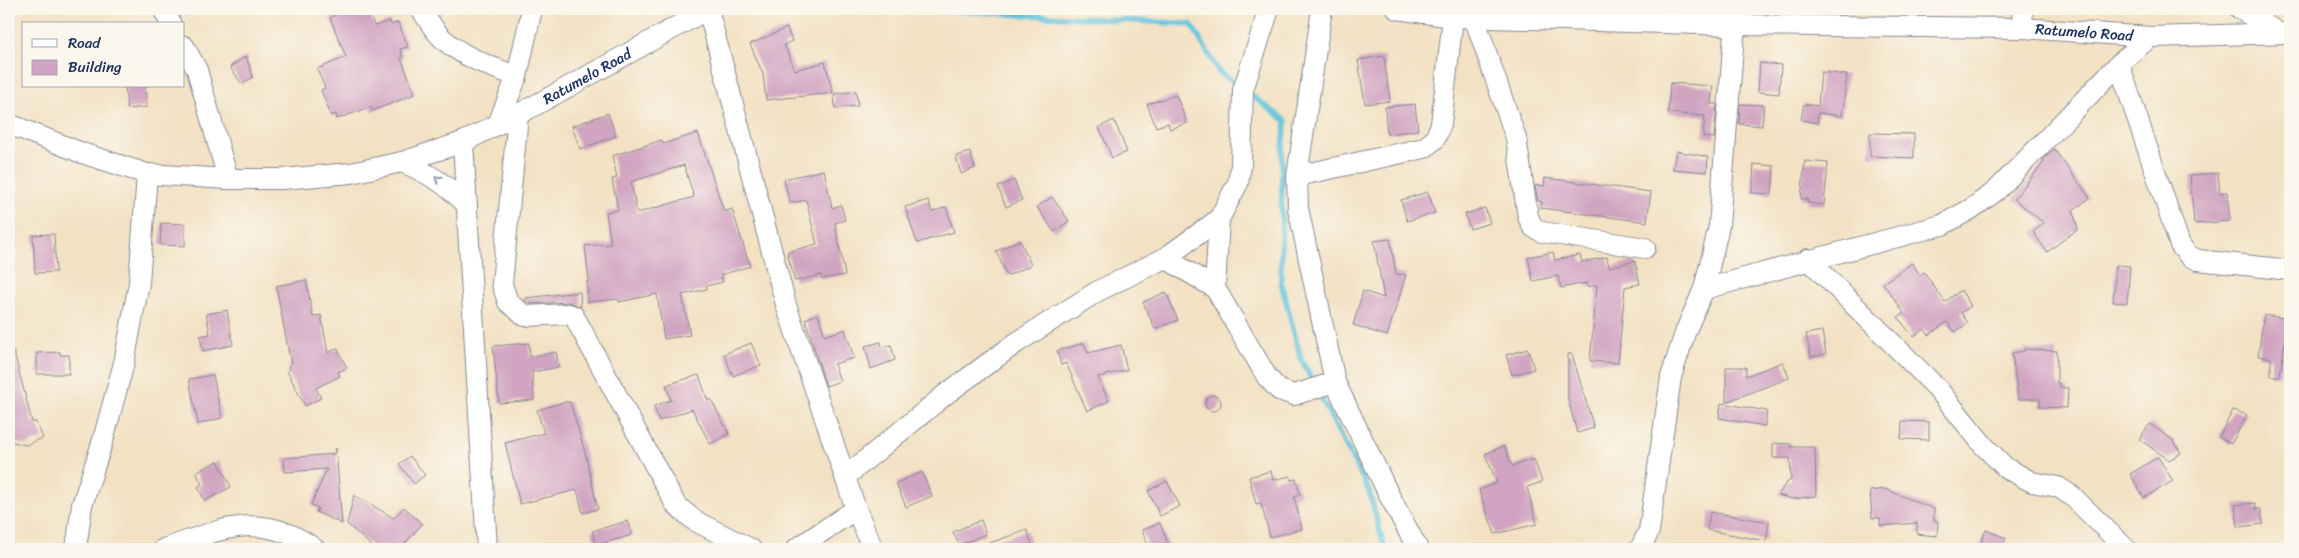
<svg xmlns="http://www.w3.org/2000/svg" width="2299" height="558" viewBox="0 0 2299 558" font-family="Sriracha,sans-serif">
<rect width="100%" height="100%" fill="#fbf7ec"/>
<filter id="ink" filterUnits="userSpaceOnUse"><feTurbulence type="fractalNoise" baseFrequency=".02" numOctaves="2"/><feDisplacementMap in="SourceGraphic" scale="10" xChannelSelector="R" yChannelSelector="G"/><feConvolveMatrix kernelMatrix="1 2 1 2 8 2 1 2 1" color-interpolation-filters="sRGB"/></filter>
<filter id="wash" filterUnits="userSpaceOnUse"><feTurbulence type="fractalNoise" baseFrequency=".0096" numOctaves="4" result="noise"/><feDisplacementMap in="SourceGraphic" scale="20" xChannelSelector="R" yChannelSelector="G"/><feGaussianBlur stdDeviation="1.12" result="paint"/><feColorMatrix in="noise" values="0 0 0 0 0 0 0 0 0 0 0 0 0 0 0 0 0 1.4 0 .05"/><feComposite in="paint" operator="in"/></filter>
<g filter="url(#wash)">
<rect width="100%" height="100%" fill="#f2e1c3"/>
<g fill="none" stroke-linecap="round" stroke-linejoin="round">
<path stroke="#5ec1dc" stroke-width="5.5" d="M920 9 1191 24 1219 72 1241 88
M1248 93 1286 121 1282 156 1281 282 1301 359 1369 491 1385 549"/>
</g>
<g id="blocks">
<path fill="#d1a5c2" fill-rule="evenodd" d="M345 9H365L375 26 390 21 391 25 398 22 408 47 400 49 403 57 401 58 415 94 372 111 371 107 337 119 336 114 331 116 321 90 325 88 317 69 346 57 330 18Z
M787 28 792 41 784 45 795 70 825 62 833 93 766 100 763 74 750 44Z
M246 56 253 77 242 84 230 67Z
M1384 56 1390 101 1365 104 1358 60Z
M1760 63 1781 65 1779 94 1758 92Z
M1821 72 1847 75 1842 116 1818 113 1817 123 1801 120 1804 104 1818 106Z
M1670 83 1713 86 1711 104H1717L1714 138 1703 137 1705 116 1668 113Z
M125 86H145L147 107 127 109Z
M856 91 858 106 835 108 834 94Z
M1176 95 1187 123 1170 129 1168 123 1156 127 1147 104Z
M1415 104 1418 130 1387 134 1385 107Z
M1740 104 1764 105 1762 126 1739 124Z
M608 113 616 136 580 149 572 126Z
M1114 120 1127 152 1112 158 1099 127Z
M698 133 724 212 732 209 750 266 721 275 723 282 706 286 707 289 682 295 690 335 664 339 657 294 619 302V299L588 302 587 281H589L585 246 611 244 606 212 618 210 612 179 617 178 612 156 662 140 663 144ZM684 165 694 197 637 213 631 182Z
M1870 133 1914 134V158L1870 156Z
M2054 149 2090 198 2073 210 2078 229 2047 252 2033 232 2044 223 2014 199 2044 162 2043 160Z
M1676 151 1708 157 1707 172 1673 169Z
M970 152 975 168 961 174 956 156Z
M1805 161 1828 163 1824 205 1807 203 1808 199H1801Z
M1754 164 1774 166 1772 194 1752 193Z
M824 170 832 208 841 205 845 220 835 223 845 275 822 279 821 275 795 281 787 252 817 244 806 200 790 203 784 179Z
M2218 173 2220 193 2227 192 2230 221 2194 224 2190 175Z
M1545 178 1651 192 1647 222 1541 208 1542 202 1538 201 1535 187 1536 185 1544 186Z
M1014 180 1022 200 1006 207 998 187Z
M1428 192 1435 213 1407 221 1401 200Z
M1052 197 1069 221 1054 232 1037 207Z
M928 200 932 212 946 207 954 232 917 243 905 207Z
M1485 208 1490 223 1470 229 1465 214Z
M161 223 185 224V246L160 245Z
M54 234 56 272 35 273 33 235Z
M1390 239 1396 274 1406 275 1387 336 1353 325 1363 291 1384 298 1374 241Z
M1020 240 1031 265 1007 276 996 251Z
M1553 252 1555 260 1580 255 1582 262 1607 257 1609 267 1635 261 1640 284 1625 287 1618 363 1590 361 1597 285 1587 287 1586 283 1561 288 1558 276 1533 281 1528 257Z
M1912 263 1920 275 1924 272 1945 302 1961 290 1971 306 1961 313 1968 323 1955 332 1947 322 1929 335 1924 329 1913 337 1898 317 1904 313 1883 283Z
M2116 265 2130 266 2127 303 2113 302Z
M306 280 313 317 321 315 328 353 337 348 347 368 338 372 340 376 316 388 321 398 305 406 287 371 290 369 288 366 291 364 276 286Z
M580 292 581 307 569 302 529 304 526 301 525 298Z
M1166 292 1178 320 1155 329 1143 302Z
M227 310 233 345 203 351 200 336 210 334 206 314Z
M818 314 825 336 845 329 854 358 834 364 840 381 826 386 805 319Z
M2264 315 2290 319V335L2286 334 2280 376H2271V358L2258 356Z
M1822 331 1826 354 1811 357 1806 334Z
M881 342 882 347 891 345 895 360 871 369 865 346Z
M529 343 530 357 556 352 559 367 532 372 534 400 499 403 493 346Z
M751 343 761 365 733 376 724 354Z
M1084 343 1088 353 1121 345 1127 370 1098 377 1109 401 1087 411 1066 363 1061 365 1057 351Z
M1528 349 1534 369 1512 375 1506 355Z
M2024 349 2057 351V383H2059V387L2068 388 2067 408 2040 407V399H2018L2012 353 2025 351Z
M9 352H14L32 422H36L43 438 26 445 9 441Z
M60 352V355H69V374H37V353Z
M1568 354H1572L1594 428 1577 433 1568 399Z
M1783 362 1789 378 1726 402V367H1746V376Z
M213 375 222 418 198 424 189 379Z
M699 375 708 401 711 399 729 434 710 444 692 409 659 421 654 406 671 400 666 385Z
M1205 403a8 8 0 1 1 16 0a8 8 0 1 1-16 0Z
M564 402H570L585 452 598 509 583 513 577 490 520 504 505 443 544 433 537 410Z
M1721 403 1767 411 1765 426 1719 418Z
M2233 410 2247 415 2231 444 2219 437Z
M1902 421 1929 422V440L1901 439Z
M2150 424 2174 441 2181 453 2169 460 2139 439Z
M1773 443 1791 444V447H1815L1816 496 1793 499 1778 495 1786 483 1791 480 1790 458H1773Z
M1504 446 1512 466 1534 459 1542 482 1527 487 1537 524 1495 534 1479 490 1497 483 1485 454Z
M336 448 337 461 342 524 316 512 318 508 311 505 327 469 285 472 284 458 334 454Z
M410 456 425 475 414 484 399 464Z
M2158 457 2173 481 2144 498 2130 474Z
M218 461 231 487 205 501 198 487 202 484 196 472Z
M1271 471 1273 480 1290 476 1291 480 1296 479 1300 495 1294 497 1302 529 1270 537 1261 503 1256 504 1249 477Z
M922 472 932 496 906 507 896 483Z
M1167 481 1180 506 1160 516 1148 491Z
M1885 489 1934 509V521H1938L1937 536 1917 534V523L1880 526V518H1872L1870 491Z
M354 495 394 518 404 507 422 524 400 549H375L347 524Z
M2255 503 2256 509H2261L2263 524 2238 527 2235 505Z
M1710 512 1769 522 1766 541 1707 530Z
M981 520 986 534 959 545 953 532Z
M628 521 632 535 596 545 592 531Z
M1160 523 1170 549H1149L1142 530Z
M1027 530 1032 545 1020 549H978V547Z
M1986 530 2006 538 2001 549H1978Z"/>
</g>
</g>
<g filter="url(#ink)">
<use href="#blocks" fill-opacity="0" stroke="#868890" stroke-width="1"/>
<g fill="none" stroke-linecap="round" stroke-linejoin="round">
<g stroke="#868890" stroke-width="22">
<g id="minor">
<path d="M163 9 171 24"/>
<path d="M421 9C427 18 433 29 441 37 460 56 492 68 517 76L498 124"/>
<path d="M708 9 786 305 856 509 873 549"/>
<path d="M1322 9 1297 176 1298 208 1335 382 1389 495 1418 549"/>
<path id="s1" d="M1397 9 1453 17 1734 25 2023 28 2150 37 2290 33"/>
<path d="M2022 9 2023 28"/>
<path d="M2240 9 2279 33"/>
<path d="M1474 17 1516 138 1528 217 1533 227 1542 232 1645 248"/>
<path d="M184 46 197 70 228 179"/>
<path d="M2119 64 2180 245 2189 256 2198 260 2290 270"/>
<path d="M517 76 532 9"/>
<path d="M518 115 502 284 508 302 525 316 569 314 574 316 676 505 695 521 751 549"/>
<path id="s2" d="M9 124 82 153 147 174 228 179H282L351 173 402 162 463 142 534 106 708 9"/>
<path d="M463 142 487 549"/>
<path d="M402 162C430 174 446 184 467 205"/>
<path d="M1297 176 1424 148 1435 139 1441 124 1453 17"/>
<path d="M1219 219 1215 288 1267 377 1279 390 1294 395 1335 382"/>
<path d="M1165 258 1215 288"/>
<path d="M1808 259 1937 388 1984 446 2006 468 2032 482 2058 487 2072 496 2126 549"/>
<path d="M1704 289 1942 225 1971 209 1996 191 2119 64 2150 37"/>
<path d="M845 477 946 394 1016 343 1098 291 1165 258 1219 219 1238 183 1241 165 1243 90 1269 9"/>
<path d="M76 549 82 505 103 440 124 363 139 283 147 174"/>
<path d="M164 549C219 530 261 509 315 549"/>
<path d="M796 549 856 509"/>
<path d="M1640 549 1649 531 1671 377 1686 330 1704 289 1719 226 1736 9"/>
</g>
</g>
<use href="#minor" stroke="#fff" stroke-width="20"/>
</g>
<defs><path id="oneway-chevron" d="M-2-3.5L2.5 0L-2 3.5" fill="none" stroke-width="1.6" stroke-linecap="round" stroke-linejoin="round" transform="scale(1.25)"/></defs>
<use stroke="#8d97ae" href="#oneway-chevron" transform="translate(438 179) rotate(-145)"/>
</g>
<g text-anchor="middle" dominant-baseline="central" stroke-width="4" stroke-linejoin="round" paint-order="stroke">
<g font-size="15" fill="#1b2f5e" stroke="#fbf7ec">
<text stroke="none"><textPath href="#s1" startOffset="688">Ratumelo Road</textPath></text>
<text stroke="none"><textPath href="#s2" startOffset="608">Ratumelo Road</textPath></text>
</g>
</g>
<rect width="2299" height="558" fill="none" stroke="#fbf7ec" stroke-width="30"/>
<rect x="22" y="22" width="162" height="65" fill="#fbf7ec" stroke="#a1a7b3"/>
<rect x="32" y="39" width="25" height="8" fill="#ffffff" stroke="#a1a7b3"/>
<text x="68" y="48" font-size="15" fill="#1b2f5e">Road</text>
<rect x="32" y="60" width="25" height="15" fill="#d1a5c2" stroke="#a1a7b3"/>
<text x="68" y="72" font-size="15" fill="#1b2f5e">Building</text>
</svg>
